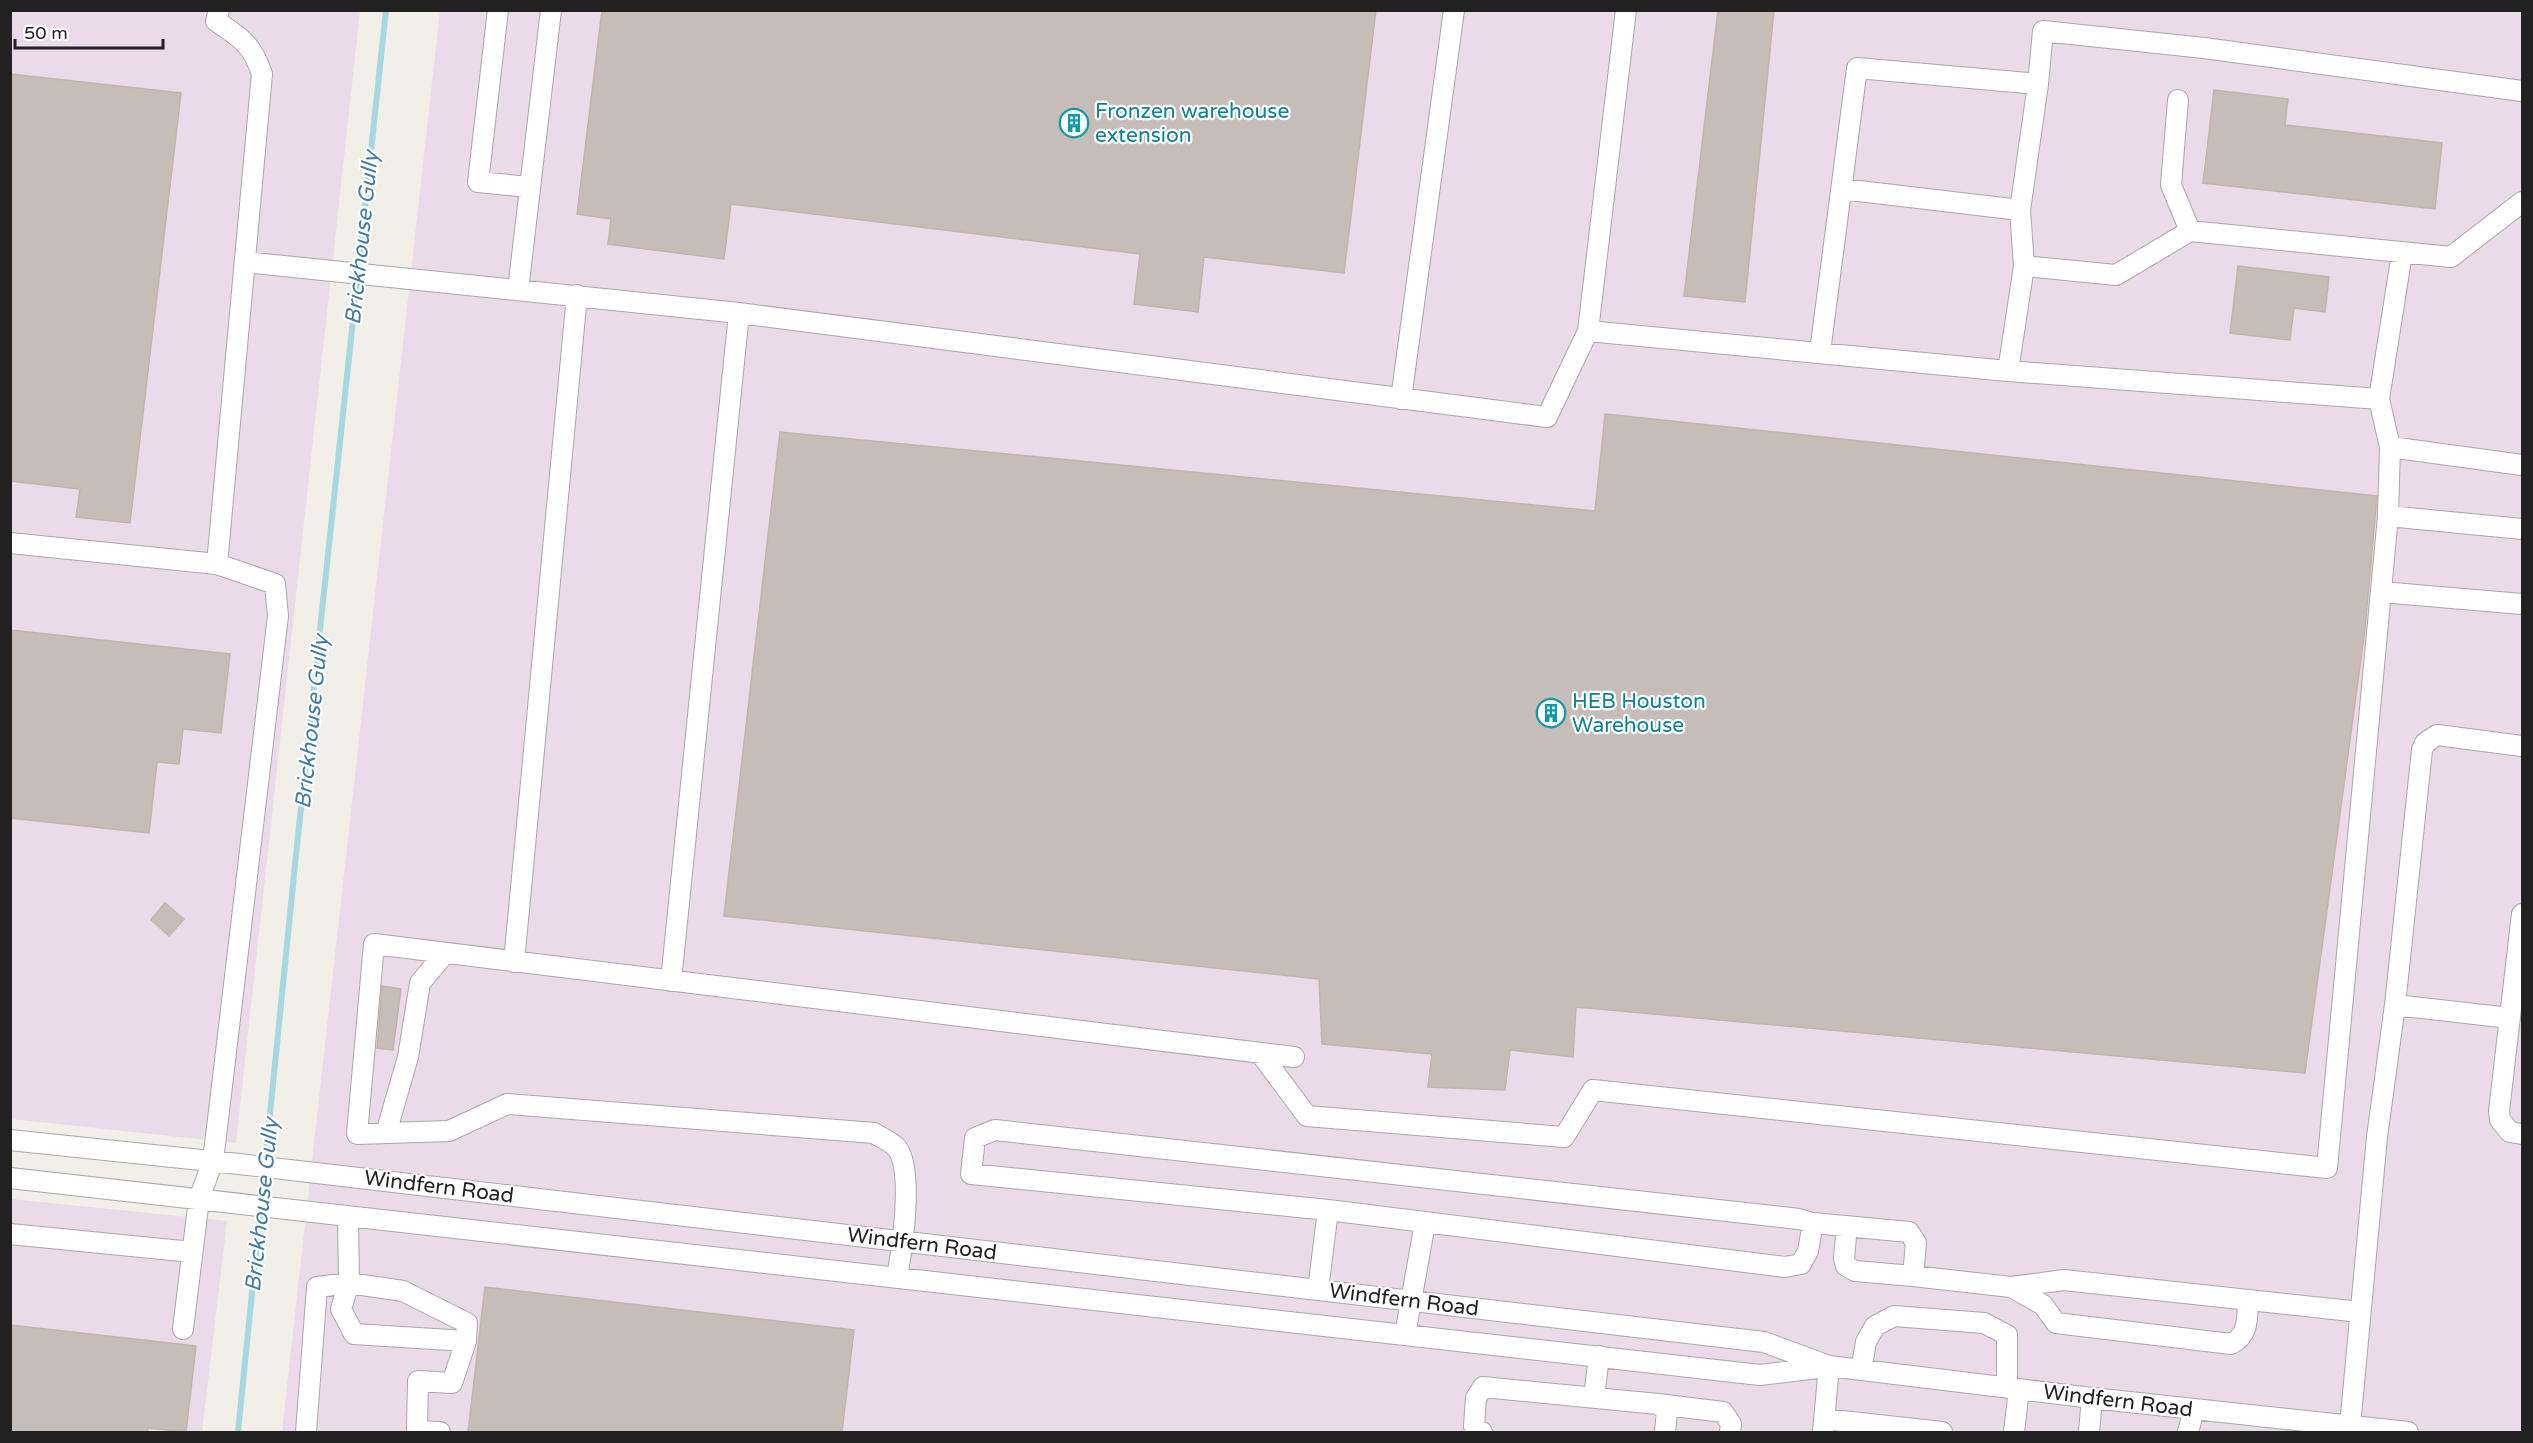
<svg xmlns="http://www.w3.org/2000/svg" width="2533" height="1443" viewBox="0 0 2533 1443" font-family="'Varela Round',sans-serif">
<rect width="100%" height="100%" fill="#f2eee8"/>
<path fill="#ebdae9" d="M11 11H360L236 1143 11 1119Z
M440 11H2522V1432H282Z
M11 1199 227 1221 202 1432H11Z"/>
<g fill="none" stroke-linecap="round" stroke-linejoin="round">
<path stroke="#a7d8e1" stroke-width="6" d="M238 1432 296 855 386 10"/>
</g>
<path fill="#c7bdb7" stroke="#c5b3a9" stroke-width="1.5" d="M602 10H1376L1344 273 1204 257 1198 312 1134 304 1140 254 731 204 724 259 608 244 611 219 577 214Z
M1718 10H1774L1745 302 1684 296Z
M10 74 181 93 130 523 76 517 80 489 10 481Z
M2214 90 2288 99 2285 125 2442 143 2435 209 2203 183Z
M2238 266 2329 277 2325 312 2294 308 2290 340 2230 333Z
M1605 414 2377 496 2365 629 2305 1073 1576 1007 1573 1057 1510 1050 1505 1090 1428 1087 1432 1054 1322 1044 1319 979 724 916 780 432 1595 511Z
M10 630 230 654 221 733 183 729 179 764 157 762 149 833 10 818Z
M165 903 184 919 169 936 151 920Z
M382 986 401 989 393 1050 377 1048Z
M485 1287 854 1330 842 1432H468Z
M10 1325 196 1346 186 1432 148 1428 147 1432H10Z"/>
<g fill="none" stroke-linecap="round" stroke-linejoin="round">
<g stroke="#a8a8a8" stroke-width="22">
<path id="minor" d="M498 10 478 182 529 187
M1626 10 1588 331 2008 371 2379 399
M2038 84 2043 31 2204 48 2522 91
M2178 100 2171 185 2190 231
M1842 189 2020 210
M245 262 739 313 1547 417 1588 331
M2024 266 2116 275 2190 231 2451 257 2522 202
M518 290 551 10
M1820 352 1857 68 2038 84 2020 210 2024 266 2008 371
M1401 399 1454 10
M2390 447 2522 465
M2388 516 2522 529
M10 543 217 564
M2381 592 2522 604
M2522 914 2499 1111 2500 1120 2510 1132 2522 1134
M514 962 577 295
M671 981 739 313
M2510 1018 2395 1005 2422 750 2425 743 2437 735 2522 746
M1260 1053 1307 1116 1564 1137 1593 1090 2327 1168 2388 516 2390 447 2379 399 2402 253
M386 1133 408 1057 420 983 445 953
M10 1140 239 1164 1764 1342 1829 1366 2092 1398 2408 1432
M10 1178 1760 1375 1826 1367
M348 1216 349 1283 341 1309 354 1334 466 1341
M1813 1223 1808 1251 1801 1264 1785 1267 1328 1210 971 1174 975 1138 995 1130 1799 1219 1813 1223 1909 1232 1916 1243 1913 1276 2011 1287 2064 1280 2360 1312
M1847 1226 1844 1258 1846 1266 1855 1271 1913 1276
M10 1234 192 1252
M897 1277C902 1250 914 1171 897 1148 892 1142 880 1137 874 1133L507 1104 449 1131 357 1134 374 944 1294 1057
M2011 1287 2043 1305 2056 1323 2231 1344C2249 1335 2247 1319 2248 1300
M1318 1290 1328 1210
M183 1329 199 1199 213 1161 278 616 275 584 217 564 262 74C252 44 241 38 216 21L219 10
M1405 1335 1425 1223
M1861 1370 1866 1342 1875 1326 1894 1316 1984 1323 2007 1335V1388
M1594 1397 1599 1356
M1658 1404 1723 1412 1731 1424 1730 1432
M1824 1419 1942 1432
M2350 1426 2377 1137 2395 1005
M306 1432 317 1287 349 1283 403 1291 467 1323 466 1341 452 1383 418 1381 417 1431 440 1432
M1482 1432 1475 1430 1474 1426 1476 1398 1483 1387 1658 1404 1667 1411 1665 1432
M1823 1432 1829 1366
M2014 1432 2019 1389
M2089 1432 2092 1398
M2188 1432 2194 1410"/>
</g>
<use href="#minor" stroke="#fff" stroke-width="20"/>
</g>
<defs>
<g id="building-ring" transform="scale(1.5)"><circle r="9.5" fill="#fff" stroke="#0f9aa8" stroke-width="1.5"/><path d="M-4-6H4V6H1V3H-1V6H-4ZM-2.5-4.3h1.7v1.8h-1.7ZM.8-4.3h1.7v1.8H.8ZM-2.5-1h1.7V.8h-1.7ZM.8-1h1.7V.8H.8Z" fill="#0f9aa8"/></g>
</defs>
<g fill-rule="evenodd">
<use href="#building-ring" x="1074" y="123"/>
<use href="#building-ring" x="1551" y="713"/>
</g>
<g text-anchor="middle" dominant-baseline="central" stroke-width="4.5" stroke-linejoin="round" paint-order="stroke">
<g font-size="21" fill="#0d838f" stroke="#fff" text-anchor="start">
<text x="1095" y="111">Fronzen warehouse<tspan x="1095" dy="24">extension</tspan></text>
<text x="1572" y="701">HEB Houston<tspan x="1572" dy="24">Warehouse</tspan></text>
</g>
<g font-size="21" fill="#212121" stroke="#fff">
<text transform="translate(439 1187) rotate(7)">Windfern Road</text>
<text transform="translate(922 1244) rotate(7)">Windfern Road</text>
<text transform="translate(1404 1300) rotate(7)">Windfern Road</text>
<text transform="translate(2118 1401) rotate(7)">Windfern Road</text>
</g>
<g font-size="22" font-style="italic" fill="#427ba6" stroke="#fff">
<text transform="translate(362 238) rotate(-84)">Brickhouse Gully</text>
<text transform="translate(312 722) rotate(-84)">Brickhouse Gully</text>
<text transform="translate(262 1205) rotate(-84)">Brickhouse Gully</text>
</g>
</g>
<rect width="2533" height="1443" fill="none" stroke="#212121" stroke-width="24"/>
<path d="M15 39v9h148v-9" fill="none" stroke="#212121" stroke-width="3"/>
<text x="24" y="39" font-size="18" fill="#212121" stroke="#ffffff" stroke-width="4.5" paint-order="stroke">50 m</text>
</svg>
